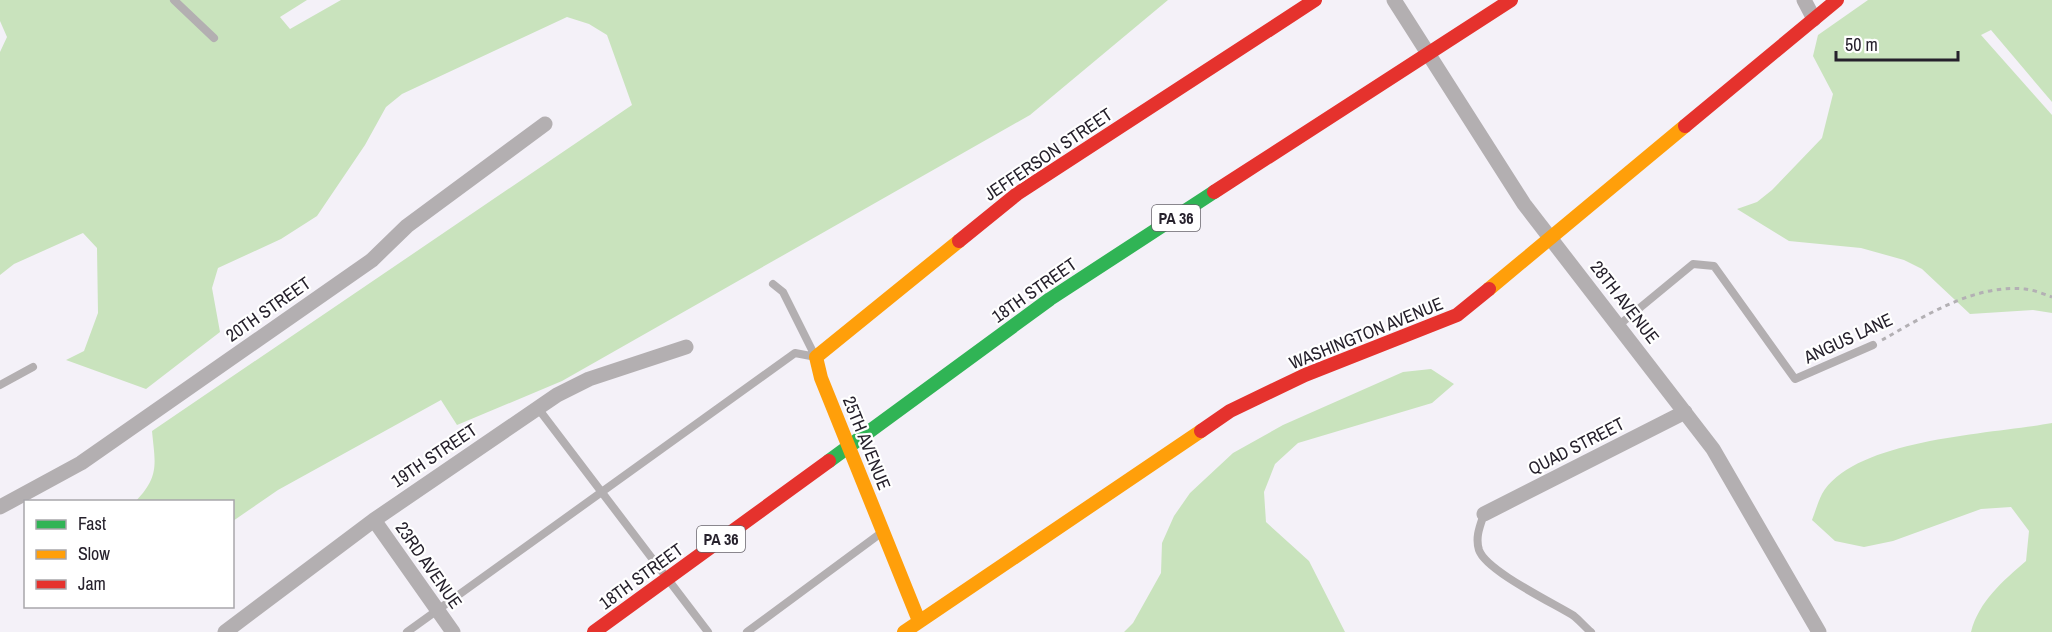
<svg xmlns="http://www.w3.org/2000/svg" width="2052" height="632" viewBox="0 0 2052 632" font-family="'Archivo Narrow',sans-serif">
<rect width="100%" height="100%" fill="#f4f1f8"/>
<path fill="#c9e3bd" d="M0 0H307L280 17 290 29 341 0H1168L1030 115 562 381 457 425 441 400 278 490 233 521 232 502 136 501C160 476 155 463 152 431L632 105 607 35 589 24 567 17 402 94 386 107 365 145 317 216 281 239 218 268 212 288 220 332 146 389 66 360 84 351 98 313 97 248 83 233 14 264 0 275V52L7 37 0 21Z
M1868 0H2052V102L1991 30 1981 35 2052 115V313L2033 310 1970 314 1922 269 1904 260 1861 248 1789 241 1737 209 1757 202 1772 190 1822 138 1833 94 1813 56 1818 35Z
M1431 369 1454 384 1432 403 1298 443 1275 464 1264 492 1266 522 1309 561 1345 632H1124L1133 623 1161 573 1162 543 1174 516 1190 493 1233 453 1283 425 1403 372Z
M2052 423V632H1971C1979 601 2003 581 2026 561L2029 531 2011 507 1981 509 1893 541 1864 547 1835 541 1812 520C1815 512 1818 502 1822 494 1854 438 1993 434 2052 423Z"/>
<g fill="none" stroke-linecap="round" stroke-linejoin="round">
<path stroke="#b3b0b4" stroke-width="3" stroke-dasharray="4.5 4.5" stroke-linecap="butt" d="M1882 340C1925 316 1974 284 2025 289 2034 290 2044 294 2052 297"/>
<path stroke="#b3afb1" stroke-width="8" d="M174 0 214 38
M773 284 783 292 815 356
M1619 325 1693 264 1714 266 1795 379 1873 345
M0 385 33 367
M537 407 708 632
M1484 514C1480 526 1475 537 1479 550 1486 571 1555 604 1574 616 1580 621 1585 627 1591 632
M407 632 795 353 816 357
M747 632 881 533"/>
<path stroke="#b3afb1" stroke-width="15" d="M1394 0 1524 204 1713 449 1819 632
M1804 0 1814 19
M0 507 81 463 372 260 407 226 545 124
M1484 514 1685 412
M374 520 453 632
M225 632 374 520 557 395 589 379 686 347"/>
<path stroke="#30b455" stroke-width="14" d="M829 461 1050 299 1214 192"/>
<path stroke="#ff9f0a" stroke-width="14" d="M1489 289 1685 126
M919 621 821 378 816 357 959 241
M904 632 1201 431"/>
<path stroke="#e5322d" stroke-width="14" d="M1685 126 1837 0
M1214 192 1511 0
M959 241 1017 194 1315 0
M1201 431 1230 411 1305 375 1457 315 1489 289
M594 632 829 461"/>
</g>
<g text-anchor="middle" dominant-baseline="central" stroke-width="4.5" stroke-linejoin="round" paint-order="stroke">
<g fill="#fff" stroke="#67646b" stroke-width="1.5">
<rect x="1152" y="205" width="48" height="26" rx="4.5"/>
<rect x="697" y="526" width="48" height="26" rx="4.5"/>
</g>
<g font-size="16" font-weight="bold" fill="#26212c">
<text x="1176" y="218">PA 36</text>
<text x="721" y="539">PA 36</text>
</g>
<g font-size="18" fill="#26212c" stroke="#fff">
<text transform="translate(1048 154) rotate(-34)">JEFFERSON STREET</text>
<text transform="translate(1034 290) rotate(-35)">18TH STREET</text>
<text transform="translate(1625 302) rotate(52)">28TH AVENUE</text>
<text transform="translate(268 309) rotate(-35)">20TH STREET</text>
<text transform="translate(1366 333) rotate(-22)">WASHINGTON AVENUE</text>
<text transform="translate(1848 338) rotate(-25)">ANGUS LANE</text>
<text transform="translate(867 443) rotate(68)">25TH AVENUE</text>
<text transform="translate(1576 446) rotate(-27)">QUAD STREET</text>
<text transform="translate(434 455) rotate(-34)">19TH STREET</text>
<text transform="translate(429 565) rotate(55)">23RD AVENUE</text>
<text transform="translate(641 576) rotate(-36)">18TH STREET</text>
</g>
</g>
<rect x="24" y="500" width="210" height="108" fill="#ffffff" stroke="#a8a6ab" stroke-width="1.5"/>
<rect x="36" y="520" width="30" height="9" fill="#30b455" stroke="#a8a6ab" stroke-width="1.5"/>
<text x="78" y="530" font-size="18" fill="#26212c">Fast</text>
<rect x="36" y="550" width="30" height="9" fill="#ff9f0a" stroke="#a8a6ab" stroke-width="1.5"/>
<text x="78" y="560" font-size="18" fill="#26212c">Slow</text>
<rect x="36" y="580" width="30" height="9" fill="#e5322d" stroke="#a8a6ab" stroke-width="1.5"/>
<text x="78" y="590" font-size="18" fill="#26212c">Jam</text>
<path d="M1836 51v9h122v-9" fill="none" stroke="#26212c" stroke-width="3"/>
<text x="1845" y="51" font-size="18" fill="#26212c" stroke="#ffffff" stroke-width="4.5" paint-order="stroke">50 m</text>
</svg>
